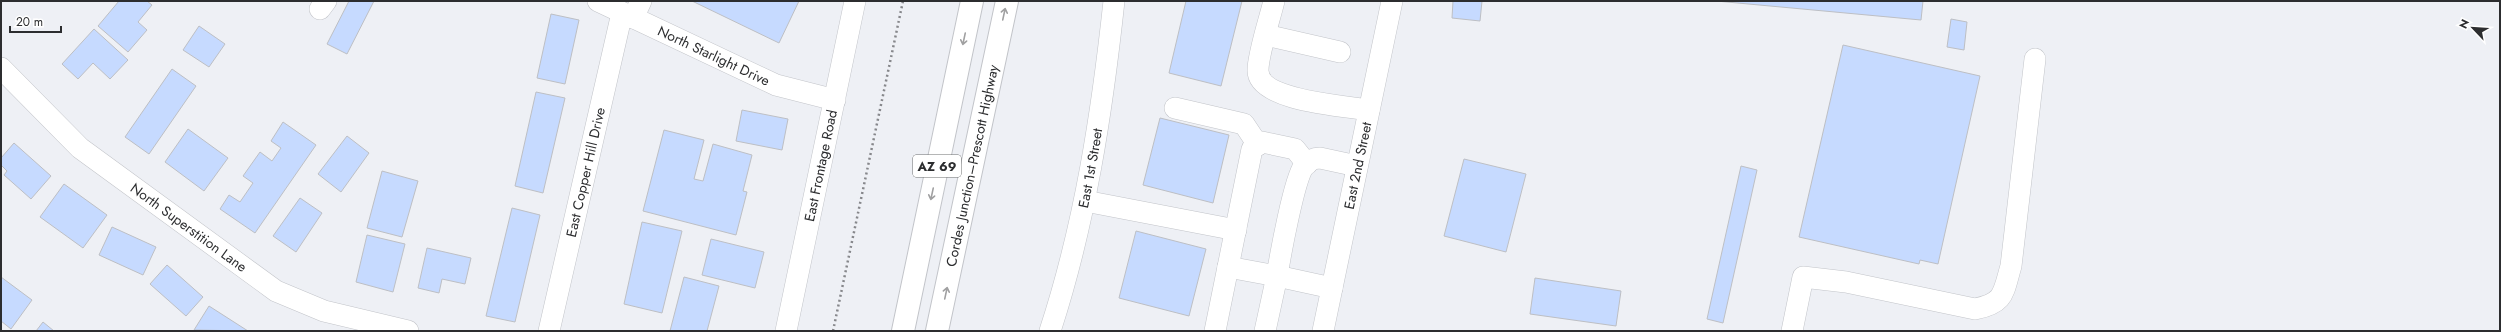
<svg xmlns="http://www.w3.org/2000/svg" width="2501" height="332" viewBox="0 0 2501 332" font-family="Jost,sans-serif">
<rect width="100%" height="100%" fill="#eef0f5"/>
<path fill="#c6daff" stroke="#bdbfc4" d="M119 1H147L152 5 138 22 147 30 128 52 98 26Z
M349 1H374L347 54 327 44Z
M692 1H799L779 43Z
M1186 1H1242L1221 86 1169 73Z
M1453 1H1482L1480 21 1452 18Z
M1716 1H1923L1921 20Z
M551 14 579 20 565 84 537 78Z
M1951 19 1967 22 1964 50 1947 47Z
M199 26 225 44 209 67 183 50Z
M94 29 128 60 110 79 93 63 78 79 62 64Z
M1843 45 1980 76 1938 264 1920 260 1919 264 1799 237Z
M172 69 196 86 149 154 125 137Z
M536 92 565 98 543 193 515 186Z
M742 110 788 119 782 150 736 141Z
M1160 118 1229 135 1213 203 1143 185Z
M283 122 316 145 255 233 220 209 229 195 240 202 253 183 243 176 260 152 272 161 281 148 271 141Z
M188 129 228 158 204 191 165 162Z
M664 130 704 140 694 179 703 181 713 144 752 155 743 191 747 192 736 235 643 211Z
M347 136 369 153 341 192 318 174Z
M14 143 51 176 31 199 4 175 7 171 1 165V158Z
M1464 159 1526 174 1506 252 1444 236Z
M1741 166 1757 170 1723 323 1707 319Z
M382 171 418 181 402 237 367 228Z
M64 184 107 215 83 248 40 217Z
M300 198 322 213 296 252 273 236Z
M512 208 540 215 515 322 486 316Z
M642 222 682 231 662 313 624 304Z
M112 227 156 247 143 275 99 255Z
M1136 231 1206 249 1189 316 1119 298Z
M367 235 405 244 393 292 356 282Z
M711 239 764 252 755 288 702 275Z
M427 248 471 258 465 284 442 279 439 293 418 288Z
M167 265 203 297 186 316 150 284Z
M1 277 32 300 11 329 1 321Z
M684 277 719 286 707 331H670Z
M1535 278 1621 291 1616 326 1530 314Z
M209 306 248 331 194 330Z
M43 322 54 331H36Z"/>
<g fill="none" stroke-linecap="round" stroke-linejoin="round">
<g stroke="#c2c4c9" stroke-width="22">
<g id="minor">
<path id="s1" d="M598 1 776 85 835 100"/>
<path d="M1274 1C1270 18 1258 54 1258 70 1257 101 1346 106 1369 110"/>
<path d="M320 9 326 1"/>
<path d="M633 18 641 1"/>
<path d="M1266 35 1340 52"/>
<path id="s2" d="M1 68 80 148 276 291 324 311 408 331"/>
<path d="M1175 108 1244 124 1258 145"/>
<path d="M1085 201 1236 230"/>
<path d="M1228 267 1277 276C1280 257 1294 179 1304 166 1308 161 1314 158 1320 158L1357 166"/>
<path id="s3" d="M549 331 622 13"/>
<path id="s4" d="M786 331 855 1"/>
<path id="s5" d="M1050 331C1085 224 1102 113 1114 1"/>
<path d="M1215 331 1252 149 1262 142 1295 149 1307 164"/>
<path d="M1265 331 1277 276 1332 288"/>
<path id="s6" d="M1323 331 1392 1"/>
<path d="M1792 331 1803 277 1846 282 1975 309C2005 303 2003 293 2011 266L2035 59"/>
</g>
</g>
<g stroke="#c2c4c9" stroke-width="24">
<g id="major">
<path d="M903 331 972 1"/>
<path id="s7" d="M937 331 1007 1"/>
</g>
</g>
<path stroke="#86878b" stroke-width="2.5" stroke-dasharray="2 3" stroke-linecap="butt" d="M833 331 903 1"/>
<use href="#minor" stroke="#fff" stroke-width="21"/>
<use href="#major" stroke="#fff" stroke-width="22"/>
</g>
<defs><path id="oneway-shaft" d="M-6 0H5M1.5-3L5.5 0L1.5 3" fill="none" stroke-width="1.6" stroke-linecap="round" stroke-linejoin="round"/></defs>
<g stroke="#a0a0a1">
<use href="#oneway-shaft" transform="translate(1004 14) rotate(-78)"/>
<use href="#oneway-shaft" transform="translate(964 39) rotate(102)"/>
<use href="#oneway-shaft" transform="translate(932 194) rotate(102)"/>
<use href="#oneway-shaft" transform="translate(946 293) rotate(-78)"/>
</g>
<g text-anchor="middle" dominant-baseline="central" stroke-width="3.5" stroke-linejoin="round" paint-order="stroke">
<rect fill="#fff" stroke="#6b6c6d" stroke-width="1" x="913" y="155" width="48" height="22" rx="3"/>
<g font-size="13" font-weight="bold" fill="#2c2d2f">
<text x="937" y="166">AZ 69</text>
</g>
<g font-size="14" fill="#2c2d2f" stroke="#fff">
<text stroke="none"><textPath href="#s1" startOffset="128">North Starlight Drive</textPath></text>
<text stroke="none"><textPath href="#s4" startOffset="169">East Frontage Road</textPath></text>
<text stroke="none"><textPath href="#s7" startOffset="169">Cordes Junction–Prescott Highway</textPath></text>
<text stroke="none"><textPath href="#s6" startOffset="169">East 2nd Street</textPath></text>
<text stroke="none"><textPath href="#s5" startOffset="168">East 1st Street</textPath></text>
<text stroke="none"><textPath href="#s3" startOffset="163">East Copper Hill Drive</textPath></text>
<text stroke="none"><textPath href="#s2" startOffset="247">North Superstition Lane</textPath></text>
</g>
</g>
<rect width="2501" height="332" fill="none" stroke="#2c2d2f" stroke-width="4"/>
<g transform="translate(2473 28) rotate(295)" stroke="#ffffff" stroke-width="3" paint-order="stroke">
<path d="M0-3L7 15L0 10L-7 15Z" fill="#2c2d2f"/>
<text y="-6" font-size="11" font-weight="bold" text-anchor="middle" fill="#2c2d2f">N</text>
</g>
<path d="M10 26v6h51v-6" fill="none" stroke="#2c2d2f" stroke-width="2"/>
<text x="16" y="26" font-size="12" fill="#2c2d2f" stroke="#ffffff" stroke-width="3" paint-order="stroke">20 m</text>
</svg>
